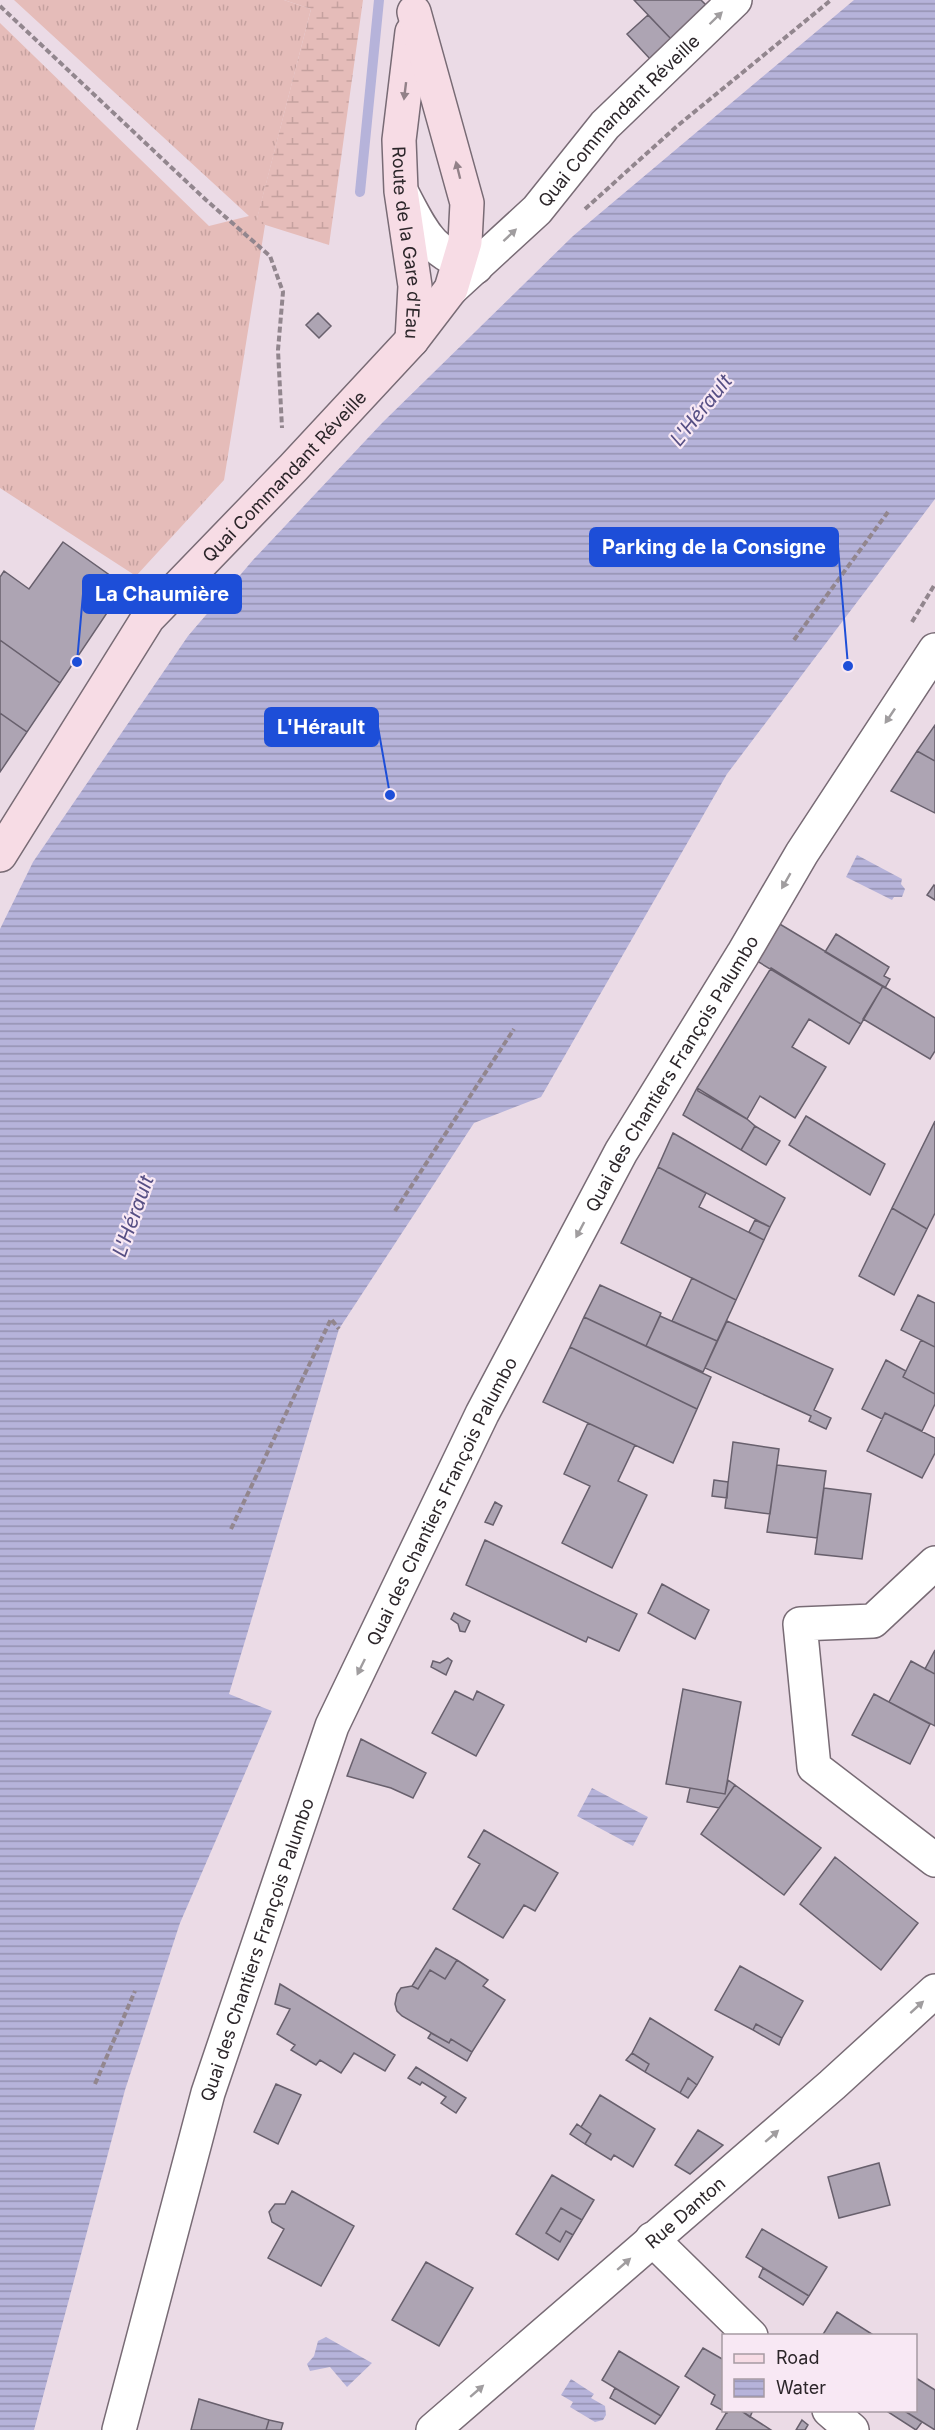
<svg xmlns="http://www.w3.org/2000/svg" width="935" height="2430" viewBox="0 0 935 2430" font-family="Inter,sans-serif">
<defs>
<pattern id="grass-tufts" width="24" height="20" patternUnits="userSpaceOnUse" patternTransform="scale(1.5)"><rect width="24" height="20" fill="#e5bcb9"/><path d="M3 7l-1-3M5 7V3M7 7l1-3M15 17l-1-3M17 17v-4M19 17l1-3" fill="none" stroke="#c5a19f"/></pattern>
<pattern id="wetland-marsh" width="20" height="14" patternUnits="userSpaceOnUse" patternTransform="scale(1.5)"><rect width="20" height="14" fill="#e5bcb9"/><path d="M1 5h8M5 5V1M11 12h8M15 12V8" fill="none" stroke="#c5a19f"/></pattern>
<pattern id="water-rules" width="6" height="5" patternUnits="userSpaceOnUse" patternTransform="scale(1.5)"><rect width="6" height="5" fill="#b6b3da"/><path d="M0 2.5h6" fill="none" stroke="#9491b1"/></pattern>
</defs>
<rect width="100%" height="100%" fill="#ebdbe6"/>
<path fill="url(#grass-tufts)" d="M14 0H284L311 9 257 219 265 225 224 480 136 576 0 488V23L209 226 249 216Z"/>
<path fill="url(#wetland-marsh)" d="M284 0H363L329 245 256 222 311 9Z"/>
<path fill="url(#water-rules)" d="M854 0H935V499L727 774 541 1097 474 1123 339 1329 229 1694 272 1711 180 1923 125 2090 34 2430H0V929L33 862 188 636 253 560 383 422 573 236Z
M857 855 902 879 901 884 905 889 902 897H894L892 900 846 877Z
M592 1788 648 1817 633 1846 577 1816Z
M326 2337 372 2363 347 2387 330 2367 310 2371 307 2364 314 2356 318 2341Z
M571 2379 594 2394 591 2398 605 2406 606 2415 603 2420 595 2422 570 2407 573 2402 561 2395Z"/>
<g fill="none" stroke-linecap="round" stroke-linejoin="round">
<path stroke="#b6b3da" stroke-width="10" d="M360 192 379 0"/>
</g>
<path fill="#ada4b3" stroke="#68606d" stroke-width="1.5" d="M634 0H701L707 6 672 40Z
M648 15 672 40 651 60 627 34Z
M318 313 331 326 319 338 306 325Z
M63 542 125 586 60 683 0 640V577L4 571 29 589Z
M0 640 60 683 27 732 0 713Z
M0 713 27 732 0 772Z
M935 725V761L917 751Z
M917 751 935 761V813L891 791Z
M934 885 935 886V900L927 895Z
M778 923 883 986 861 1024 757 961Z
M836 934 889 967 884 976 890 979 885 988 825 952Z
M771 968 861 1024 849 1044 809 1019 792 1047 826 1067 795 1118 760 1096 747 1119 697 1088Z
M883 986 935 1018V1051L930 1059 863 1019Z
M697 1088 698 1091 747 1119 755 1126 741 1150 683 1115Z
M806 1116 885 1164 870 1195 789 1145Z
M935 1121V1213L927 1229 892 1208Z
M755 1126 780 1141 766 1165 741 1150Z
M673 1133 785 1198 770 1227 658 1167Z
M658 1167 706 1193 699 1207 764 1240 736 1300 621 1243Z
M892 1208 927 1229 894 1295 859 1276Z
M755 1220 770 1227 764 1240 749 1232Z
M692 1278 736 1300 717 1341 672 1321Z
M600 1285 661 1313 646 1346 584 1317Z
M918 1295 935 1303V1347L901 1330Z
M660 1316 717 1341 703 1372 646 1346Z
M584 1317 711 1377 697 1409 570 1347Z
M727 1321 833 1369 814 1410 831 1418 826 1429 809 1421 811 1416 705 1368Z
M921 1340 935 1347V1394L903 1377Z
M570 1347 697 1409 673 1463 543 1402Z
M886 1360 906 1371 903 1377 935 1394V1404L922 1431 885 1413 882 1419 862 1409Z
M885 1413 935 1438V1453L922 1478 867 1451Z
M588 1423 635 1445 618 1481 647 1495 612 1568 562 1543 590 1486 564 1474Z
M733 1442 779 1449 770 1514 725 1508Z
M777 1465 826 1471 817 1538 767 1532Z
M714 1480 728 1482 727 1498 712 1496Z
M824 1488 871 1494 862 1559 815 1554Z
M495 1502 502 1506 493 1525 485 1522Z
M485 1540 637 1614 619 1651 588 1637 586 1642 466 1585Z
M662 1584 709 1610 695 1639 648 1613Z
M454 1613 470 1621 465 1632 460 1631 458 1624 451 1619Z
M935 1650V1674L925 1669Z
M448 1658 452 1661 446 1675 431 1667 433 1661 440 1663Z
M911 1661 935 1674V1726L889 1702Z
M683 1689 741 1702 725 1794 666 1784Z
M455 1691 473 1700 477 1691 504 1705 476 1756 432 1733Z
M874 1694 930 1724 910 1764 852 1735Z
M361 1739 426 1773 413 1798 391 1788 347 1776Z
M728 1780 735 1785 719 1808 687 1802 690 1788 725 1794Z
M735 1785 821 1848 784 1895 701 1834Z
M484 1830 558 1873 535 1911 524 1905 503 1938 453 1909 480 1864 468 1857Z
M835 1857 918 1923 881 1970 800 1904Z
M436 1948 457 1960 445 1979 430 1970 418 1989 412 1986Z
M457 1960 488 1980 483 1986 505 2000 472 2052 451 2039 449 2043 402 2016 397 2011 395 2004 397 1994 401 1988 412 1986 418 1989 430 1970 445 1979Z
M740 1966 803 2001 782 2038 756 2024 753 2030 715 2010Z
M280 1984 395 2055 385 2071 354 2053 341 2073 320 2060 316 2065 291 2050 295 2045 277 2034 290 2009 275 2004Z
M650 2018 713 2057 697 2085 688 2078 680 2093 645 2072 649 2064 632 2053Z
M756 2024 782 2038 779 2045 753 2030Z
M431 2033 449 2043 451 2039 472 2052 467 2061 428 2038Z
M632 2053 649 2064 645 2072 626 2060Z
M416 2067 466 2098 456 2113 441 2103 446 2097 422 2082 420 2085 408 2078Z
M688 2078 697 2085 688 2098 680 2093Z
M276 2084 301 2095 278 2144 254 2132Z
M600 2095 655 2129 633 2167 614 2155 611 2160 585 2144 591 2134 581 2127Z
M577 2124 591 2134 585 2144 570 2134Z
M698 2130 723 2145 690 2174 675 2165Z
M879 2163 890 2205 839 2218 828 2177Z
M552 2175 594 2200 582 2220 561 2208 546 2233 560 2242 566 2231 573 2235 558 2260 516 2234Z
M292 2191 354 2226 321 2286 268 2258 284 2229 272 2222 269 2212 275 2204H285Z
M561 2208 582 2220 573 2235 566 2231 560 2242 546 2233Z
M762 2229 827 2267 809 2296 746 2257Z
M426 2262 473 2288 439 2346 392 2320Z
M763 2268 809 2296 803 2305 759 2277Z
M837 2312 875 2336H822Z
M703 2348 724 2360V2410H728L727 2413 711 2404 715 2395 685 2376Z
M619 2351 679 2387 661 2416 602 2380Z
M916 2378 935 2390V2430L903 2410H916Z
M615 2388 661 2416 655 2424 610 2398Z
M199 2399 269 2420 266 2430H191Z
M728 2410H740L771 2430H716Z
M740 2410H753L750 2417Z
M885 2410H903L922 2422 916 2430Z
M269 2420 283 2423 281 2430H266Z
M802 2420 808 2425 805 2430H796Z"/>
<g fill="none" stroke-linecap="round" stroke-linejoin="round">
<g stroke="#786b75" stroke-width="36">
<g id="street">
<path d="M403 195C423 233 432 255 476 267"/>
<path id="s1" d="M451 289 537 210 605 125 735 0"/>
<path d="M935 1563 873 1621 800 1624 814 1767 935 1860"/>
<path d="M652 2239 751 2336"/>
<path d="M829 2410 852 2430"/>
<path id="s2" d="M119 2430 208 2093 332 1726 482 1414 621 1152 743 954 802 853 935 650"/>
<path id="s3" d="M433 2430 832 2085 935 1991"/>
</g>
</g>
<g stroke="#786b75" stroke-width="36">
<g id="secondary">
<path id="s4" d="M412 32 399 140 401 191 415 286 412 340"/>
<path id="s5" d="M0 855 148 618 293 468 412 340 451 289 465 242 467 203 414 12"/>
</g>
</g>
<path stroke="#92868e" stroke-width="4" stroke-dasharray="6 3" stroke-linecap="butt" d="M0 6 206 200 270 256 283 292 278 350 282 428
M585 209 676 127 831 0
M912 622 935 584
M794 640 888 512
M395 1211 514 1029
M231 1529 331 1319 339 1329
M95 2084 135 1991"/>
<use href="#street" stroke="#fff" stroke-width="33"/>
<use href="#secondary" stroke="#f7dce5" stroke-width="33"/>
</g>
<defs><path id="oneway-solid" d="M-6-.8H1V-3.2L6.5 0L1 3.2V.8H-6Z" transform="scale(1.5)"/></defs>
<g fill="#a09d9f">
<use href="#oneway-solid" transform="translate(716 18) rotate(-44)"/>
<use href="#oneway-solid" transform="translate(510 235) rotate(-43)"/>
<use href="#oneway-solid" transform="translate(890 716) rotate(124)"/>
<use href="#oneway-solid" transform="translate(786 881) rotate(120)"/>
<use href="#oneway-solid" transform="translate(580 1230) rotate(118)"/>
<use href="#oneway-solid" transform="translate(361 1667) rotate(116)"/>
<use href="#oneway-solid" transform="translate(917 2007) rotate(-42)"/>
<use href="#oneway-solid" transform="translate(772 2136) rotate(-41)"/>
<use href="#oneway-solid" transform="translate(624 2264) rotate(-41)"/>
<use href="#oneway-solid" transform="translate(477 2391) rotate(-41)"/>
</g>
<g fill="#928188">
<use href="#oneway-solid" transform="translate(405 91) rotate(97)"/>
<use href="#oneway-solid" transform="translate(458 170) rotate(-104)"/>
</g>
<g text-anchor="middle" dominant-baseline="central" stroke-width="4.5" stroke-linejoin="round" paint-order="stroke">
<g font-size="18" fill="#2c262a" stroke="#f8e8f4">
<text stroke="none"><textPath href="#s1" startOffset="238">Quai Commandant Réveille</textPath></text>
<text stroke="none"><textPath href="#s4" startOffset="212">Route de la Gare d'Eau</textPath></text>
<text stroke="none"><textPath href="#s5" startOffset="476">Quai Commandant Réveille</textPath></text>
<text stroke="none"><textPath href="#s2" startOffset="1472">Quai des Chantiers François Palumbo</textPath></text>
<text stroke="none"><textPath href="#s2" startOffset="986">Quai des Chantiers François Palumbo</textPath></text>
<text stroke="none"><textPath href="#s2" startOffset="500">Quai des Chantiers François Palumbo</textPath></text>
<text stroke="none"><textPath href="#s3" startOffset="333">Rue Danton</textPath></text>
</g>
<g font-size="20" font-style="italic" fill="#564f84" stroke="#f8e8f4">
<text transform="translate(701 410) rotate(-51)">L'Hérault</text>
<text transform="translate(133 1216) rotate(-70)">L'Hérault</text>
</g>
</g>
<path fill="none" stroke="#1d4ed8" stroke-width="2" d="M848 666L838 547M77 662L83 594M390 795L378 727"/>
<g fill="#1d4ed8" stroke="#f8e8f4" stroke-width="2">
<circle cx="848" cy="666" r="6"/>
<circle cx="77" cy="662" r="6"/>
<circle cx="390" cy="795" r="6"/>
</g>
<g fill="#1d4ed8" stroke="#1d4ed8" stroke-width="2">
<rect x="590" y="528" width="248" height="38" rx="6"/>
<rect x="83" y="575" width="158" height="38" rx="6"/>
<rect x="265" y="708" width="113" height="38" rx="6"/>
</g>
<g font-size="20" text-anchor="middle" font-weight="bold" fill="#fff">
<text x="714" y="554">Parking de la Consigne</text>
<text x="162" y="601">La Chaumière</text>
<text x="321" y="734">L'Hérault</text>
</g>
<rect x="722" y="2334" width="195" height="78" fill="#f8e8f4" stroke="#a69aa3" stroke-width="1.5"/>
<rect x="734" y="2354" width="30" height="9" fill="#f7dce5" stroke="#a69aa3" stroke-width="1.5"/>
<text x="776" y="2364" font-size="18" fill="#2c262a">Road</text>
<rect x="734" y="2379" width="30" height="18" fill="url(#water-rules)" stroke="#a69aa3" stroke-width="1.5"/>
<text x="776" y="2394" font-size="18" fill="#2c262a">Water</text>
</svg>
